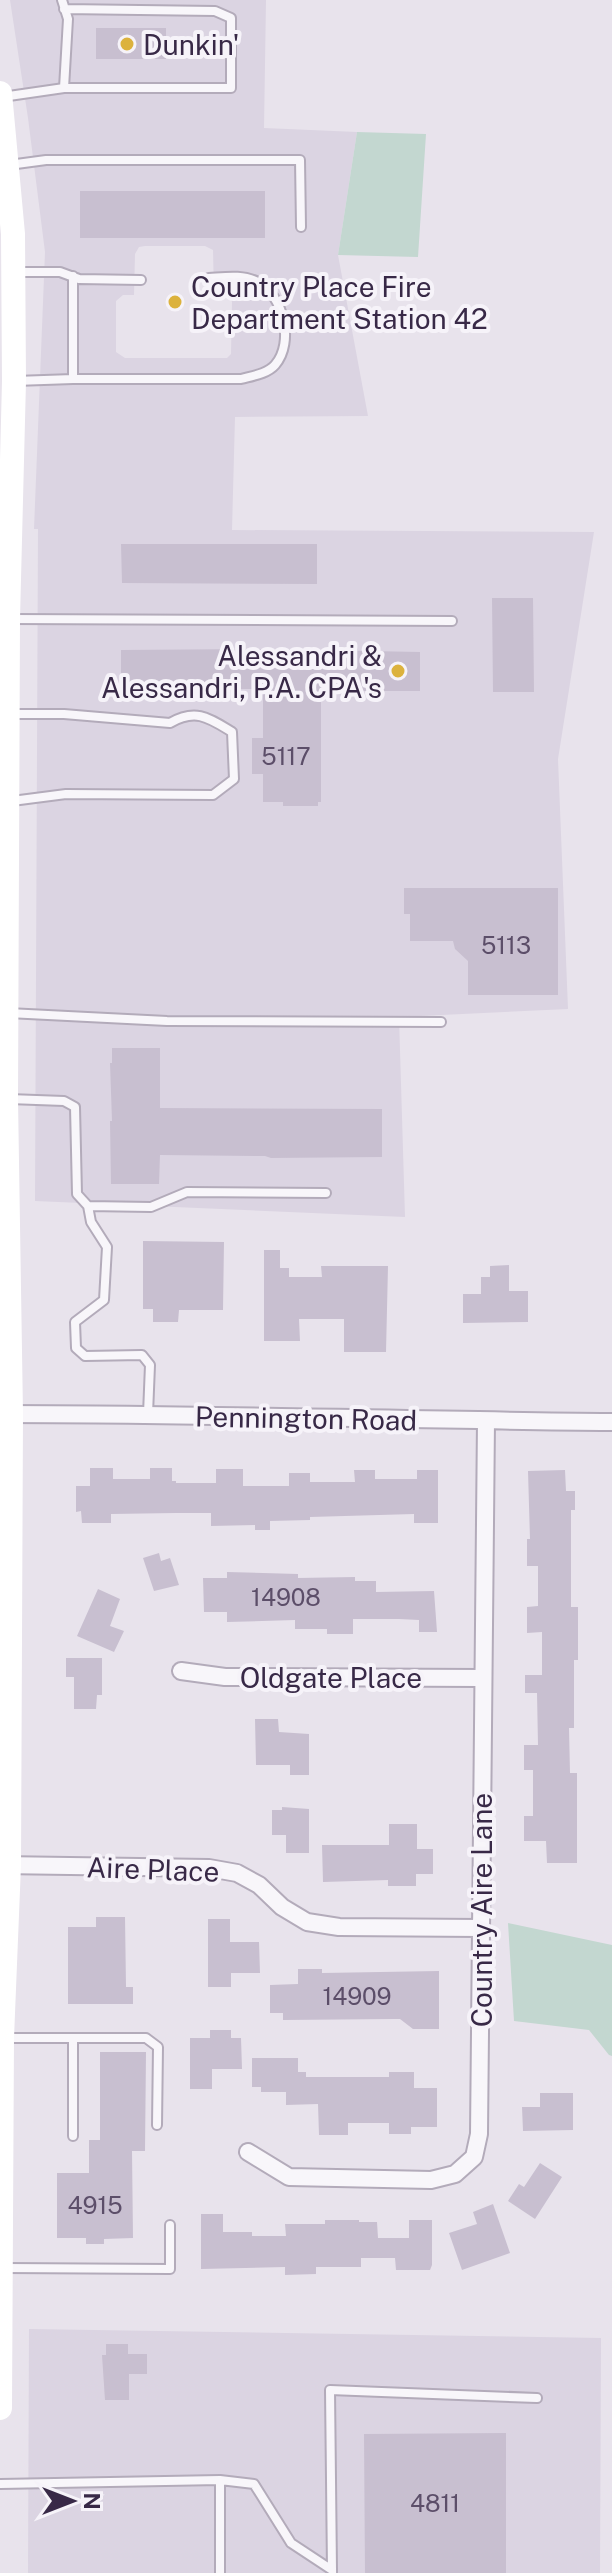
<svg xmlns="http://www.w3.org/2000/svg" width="612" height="2573" viewBox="0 0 612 2573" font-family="'Public Sans',sans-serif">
<rect width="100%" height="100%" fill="#e8e3ec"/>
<path fill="#dbd4e2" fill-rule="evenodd" d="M10 0H266L264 128 357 132 338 255 368 416 235 417 232 530 594 532 558 759 568 1009 399 1017 405 1217 35 1201 38 529H34L45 252 28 118ZM145 246H205L213 250 214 293H225L230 297 232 302 231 354 227 358H125L116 352V301L123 295H134L135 254 139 247Z
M29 2329 601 2338 600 2573H28Z"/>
<path fill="#c3d7d0" d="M357 132 426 134 418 257 338 255Z
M508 1923 612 1945V2056L609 2055 589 2030 514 2021Z"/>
<path fill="#c8bfd0" d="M96 28H166V59H96Z
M80 191H265V238H80Z
M121 544H317V584L122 583Z
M492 598H533L534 692H493Z
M265 649 420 652V691H321V802H318V806H283V802H263V774H252V738H263V689H121V650Z
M404 888H558V995H468V961L455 949 453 941H410V914H404Z
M112 1048H160V1108L382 1109V1157L271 1158 265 1156 160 1155 159 1184H111L110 1121H112L110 1063H112Z
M143 1241 224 1242 223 1310H179L178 1322H153V1309H143Z
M264 1250H280V1268H289V1277H322L321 1266H388L386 1352H344V1319H299L300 1341H264Z
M509 1265V1291H528V1322L463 1323V1294H481V1277H490V1266Z
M90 1468H113V1479H150V1468H172V1481H176V1483H216V1469H243V1486H289V1473H310V1482H355L354 1470H375V1479H417V1470H438V1523H414V1514L310 1517V1520L270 1521V1530H255V1525L211 1526V1513H176L111 1514V1523H82L81 1511 76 1512V1486H90Z
M565 1470 566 1491H575V1510H571V1607H578V1660H574V1728H569L570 1773H577V1863H547L546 1841H524V1816H533V1770H524V1745H538L537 1693H525V1675H542V1632L527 1633V1607L538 1606V1566H527V1539H530L528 1471Z
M159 1553 161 1561 170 1558 179 1585 154 1591 143 1558Z
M227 1572 298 1574V1578L355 1577V1581H376V1592L434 1591 437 1632H419V1620L399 1619H353V1634H327V1629H295V1620L227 1622V1612H204L203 1578H227Z
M98 1589 120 1599 110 1626 124 1631 114 1652 77 1636Z
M66 1658H102V1695H97L96 1709H74V1677H66Z
M255 1719H278L279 1732 309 1734V1775H290V1765H256Z
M282 1807 309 1809V1853H286V1835H272V1810H282Z
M389 1824H417V1849H433V1874H416V1886H388V1880L323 1882 322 1845H389Z
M96 1917H125L126 1987H133V2004H68V1927H96Z
M208 1919H230V1942H259L260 1973H231V1987H208Z
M298 1969H322V1973L439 1971V2029H413L400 2019H394L283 2020V2013H270V1985L298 1984Z
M210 2030H231V2038H241L242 2069H212V2089H190V2038H210Z
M100 2052H146L145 2151H132L133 2238 104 2239V2244H86V2238H57V2173H89V2140H100Z
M252 2058H298V2072H306V2077H389V2072H414V2088H437V2127H411V2134H389V2123H348V2135H319L318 2104 286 2105V2092H261V2087H252Z
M540 2093H573V2130L523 2131 522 2107H540Z
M540 2163 562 2177 535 2219 508 2201 519 2184 524 2187Z
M493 2204 510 2253 462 2270 449 2233 477 2224 473 2212Z
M201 2214H223V2232H252V2236H286L285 2224H325V2220H359V2222H377L378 2238H409V2220H432V2265L430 2270H396L395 2258H361V2267H316V2274L285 2275V2267L201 2269Z
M106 2344H128V2354H147V2374H129V2400H105L102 2355H106Z
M506 2433V2573H365L364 2434Z"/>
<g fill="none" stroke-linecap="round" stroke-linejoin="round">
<g stroke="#b3abba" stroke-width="12">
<path id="service" d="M62 0 68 19 64 88H231V18L215 11 64 9
M2 97 64 88
M9 165 46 160H300L301 227
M15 272H60L79 279 141 280
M73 276V379
M15 381 73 379H241C252 376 267 374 275 365 295 342 283 295 258 282 243 274 225 277 209 278
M9 619 452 621
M11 714H64L170 723C196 708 209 718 232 732L234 779 213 795 66 794 12 801
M8 1013 167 1021 441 1022
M9 1099 64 1101 75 1107 77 1194 88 1206 151 1207 187 1192 326 1193
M88 1206 91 1222 107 1247 104 1300 75 1322 76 1348 85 1356 142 1355 150 1365 148 1414
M6 2038H146L158 2047 157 2125
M73 2038V2136
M5 2268 170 2269V2225
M220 2480V2573
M0 2484 220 2480 254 2484 291 2543 332 2570V2573
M332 2570 330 2390 537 2398"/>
</g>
<g stroke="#b3abba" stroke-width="20">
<path id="minor" d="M2 1414C205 1414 409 1420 612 1422
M181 1671 225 1677 482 1678
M0 1865 209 1868 237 1873 259 1885 282 1907 307 1922 339 1927 481 1928
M248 2152 289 2177 431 2180 455 2174 474 2157 479 2134 486 1421"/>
</g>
<use href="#service" stroke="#f8f6fa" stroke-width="8"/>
<use href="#minor" stroke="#f8f6fa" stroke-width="16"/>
<path stroke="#fff" stroke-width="24" d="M0 93 13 234 14 381 8 619 6 1099 11 1414 9 1865 2 2038 0 2408"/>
</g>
<g fill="#dcb23d" stroke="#f6f3f9" stroke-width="3">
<circle cx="127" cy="44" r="8"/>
<circle cx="175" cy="302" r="8"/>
<circle cx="398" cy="671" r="8"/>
</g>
<g text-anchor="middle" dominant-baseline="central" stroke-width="8" stroke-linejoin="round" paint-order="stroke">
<g font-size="24" fill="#5c4e69">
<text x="286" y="756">5117</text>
<text x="506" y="945">5113</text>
<text x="286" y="1597">14908</text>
<text x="357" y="1996">14909</text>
<text x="95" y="2205">4915</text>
<text x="435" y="2503">4811</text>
</g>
<g font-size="28" fill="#382947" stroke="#f6f3f9" text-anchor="start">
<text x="143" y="44">Dunkin'</text>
<text x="191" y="286">Country Place Fire<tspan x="191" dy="32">Department Station 42</tspan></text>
<text x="382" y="655" text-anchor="end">Alessandri &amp;<tspan x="382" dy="32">Alessandri, P.A. CPA's</tspan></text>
</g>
<g font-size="28" fill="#382947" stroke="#f6f3f9">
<text transform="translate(306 1418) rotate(1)">Pennington Road</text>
<text x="331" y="1677">Oldgate Place</text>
<text transform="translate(153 1869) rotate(2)">Aire Place</text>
<text transform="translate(481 1910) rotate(-90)">Country Aire Lane</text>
</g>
</g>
<g transform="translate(72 2501) rotate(90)" stroke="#f6f3f9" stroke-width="6" paint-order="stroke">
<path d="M0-6L14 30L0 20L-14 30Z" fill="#382947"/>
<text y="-12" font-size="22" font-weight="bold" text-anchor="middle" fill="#382947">N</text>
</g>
</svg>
